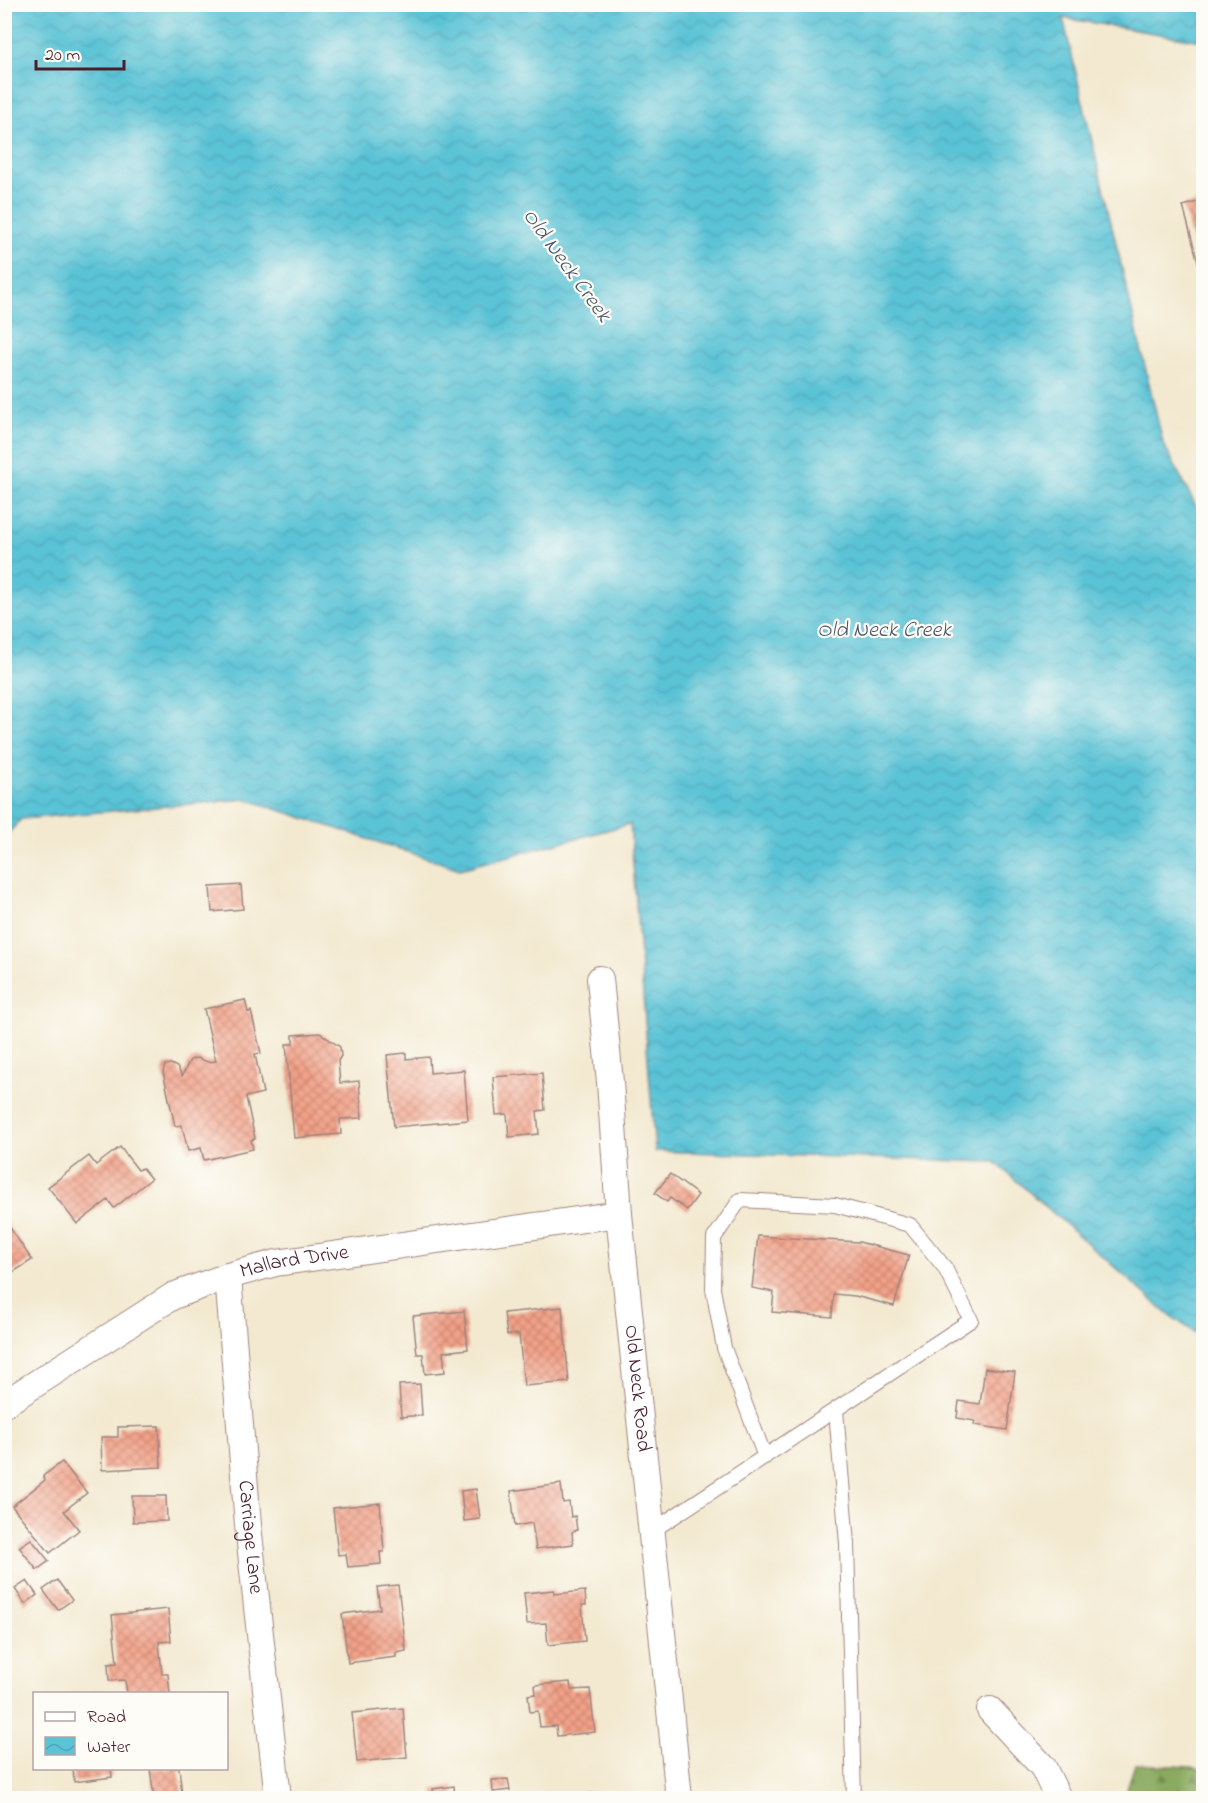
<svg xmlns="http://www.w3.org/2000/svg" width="1208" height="1803" viewBox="0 0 1208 1803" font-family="'Indie Flower',sans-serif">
<defs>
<pattern id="forest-firs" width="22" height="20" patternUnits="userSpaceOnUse" patternTransform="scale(1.5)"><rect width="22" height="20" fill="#89aa5e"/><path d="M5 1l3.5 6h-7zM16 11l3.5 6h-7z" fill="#728a4e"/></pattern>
<pattern id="water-waves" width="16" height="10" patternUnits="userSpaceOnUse" patternTransform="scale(1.5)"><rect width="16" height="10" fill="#5ac3d6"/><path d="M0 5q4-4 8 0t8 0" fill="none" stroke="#50a7b8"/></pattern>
<pattern id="building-cross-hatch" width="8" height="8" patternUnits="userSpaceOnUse" patternTransform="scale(1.5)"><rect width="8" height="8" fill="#f3a288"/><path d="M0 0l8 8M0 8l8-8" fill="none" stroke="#c7836f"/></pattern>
</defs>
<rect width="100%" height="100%" fill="#fdfcf7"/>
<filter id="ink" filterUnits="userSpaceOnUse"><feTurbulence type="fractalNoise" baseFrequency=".0167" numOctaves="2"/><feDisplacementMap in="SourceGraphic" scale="12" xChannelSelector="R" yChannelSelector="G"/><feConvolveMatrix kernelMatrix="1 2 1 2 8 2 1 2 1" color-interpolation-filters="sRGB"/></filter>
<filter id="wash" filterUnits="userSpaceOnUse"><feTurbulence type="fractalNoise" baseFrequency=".008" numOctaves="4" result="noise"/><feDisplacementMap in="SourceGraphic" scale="24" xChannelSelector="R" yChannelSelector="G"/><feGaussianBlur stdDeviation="1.35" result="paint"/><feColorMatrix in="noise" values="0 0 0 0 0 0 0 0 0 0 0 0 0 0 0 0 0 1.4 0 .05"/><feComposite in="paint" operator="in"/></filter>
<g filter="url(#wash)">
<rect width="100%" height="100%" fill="#f3e9d0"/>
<path fill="url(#forest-firs)" stroke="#6a6444" stroke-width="1.5" d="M1135 1764 1191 1767 1203 1770V1798H1124Z"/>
<path fill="url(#water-waves)" stroke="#527180" stroke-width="1.5" d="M5 4 1203 5V41L1063 18 1163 443 1203 520V1338L1168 1314 995 1162 655 1151 630 824 460 869 246 799 21 819 5 837Z"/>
<g id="blocks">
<path fill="url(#building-cross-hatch)" d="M1204 200V280L1203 281 1183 206Z
M241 885 243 909 212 912 210 887Z
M245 1000 248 1012 251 1011 261 1053 255 1054 263 1093 246 1097 255 1139 251 1140 253 1149 204 1160 201 1148 188 1151 182 1125 175 1126 163 1072 165 1065 171 1064 177 1067 182 1076 190 1060 197 1058 208 1062 216 1061 204 1009Z
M320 1033 340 1047 341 1056 338 1061 340 1083 359 1081 362 1118 340 1119 341 1134 294 1138 286 1044H293V1035Z
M406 1053V1059L429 1057 430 1073 464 1070 468 1120 394 1127 387 1055Z
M542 1073 545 1110 537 1111 539 1134 509 1137 507 1114 496 1115 493 1077Z
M120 1147 138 1170 142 1168 151 1179 114 1208 108 1200 77 1224 48 1187 89 1156 96 1165Z
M670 1174 698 1195 687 1210 670 1198 667 1202 655 1193Z
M4 1219 32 1260 4 1278Z
M758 1236 859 1242 909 1255 894 1306 855 1296 834 1294 832 1317 772 1312 774 1292 752 1288Z
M562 1307 569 1382 524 1386 519 1334 507 1335 504 1313Z
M464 1311 468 1349 443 1352 445 1372 425 1374 423 1354H417L413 1316Z
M985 1368 1015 1372 1007 1430 974 1425 975 1421 957 1418 959 1401 980 1404Z
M420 1384 422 1415 401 1417 399 1385Z
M159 1426 161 1467 102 1470 101 1437H118V1427Z
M62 1462 87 1493 64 1511 79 1530 50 1553 12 1506 45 1480 43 1476Z
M561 1484 563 1503 569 1502 571 1517 575 1516 577 1530 572 1532 573 1544 536 1549 532 1523 515 1526 511 1491Z
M476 1489 480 1519 464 1521 461 1491Z
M132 1496H166L167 1521 133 1522Z
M380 1503 384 1552H380L381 1564 348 1567 346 1554 338 1555 333 1508Z
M31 1539 49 1561 37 1570 19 1547Z
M57 1580 72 1600 58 1610 43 1590Z
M27 1581 37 1595 25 1604 15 1589Z
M398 1585 406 1651 396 1653V1657L348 1663 342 1614 380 1609 377 1587Z
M554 1590V1594L585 1591 586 1605H582L585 1641 548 1645 546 1623 527 1624 524 1593Z
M168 1609 171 1641 159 1642 162 1674H168L170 1694H127L125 1680 109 1681 108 1664 117 1663 112 1615Z
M570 1682 571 1690 590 1689 595 1732 557 1736 556 1726 540 1727 538 1711 530 1712 528 1695 536 1694 535 1685Z
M403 1708 407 1757 357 1762 352 1713Z
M73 1768H111L112 1777 74 1782Z
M150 1768H179L182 1794 187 1793 188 1798H154Z
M508 1779 510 1790 493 1792 492 1780Z
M454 1786 455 1798H434L433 1789Z
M593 1793V1798H552V1797Z"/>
</g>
</g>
<g filter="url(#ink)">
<use href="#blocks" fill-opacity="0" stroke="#9e847e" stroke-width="1.5"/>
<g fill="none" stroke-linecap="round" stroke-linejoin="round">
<g stroke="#9e847e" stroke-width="16">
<path id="lane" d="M836 1410 847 1544 854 1798
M652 1531 971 1320 945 1268 910 1225 835 1205 740 1200 714 1238 713 1289 724 1348 765 1457"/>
</g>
<g stroke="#9e847e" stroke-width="28">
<g id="street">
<path id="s1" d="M600 979 610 1082 619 1214 679 1798"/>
<path id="s2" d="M228 1276 248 1525 278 1798"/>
<path id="s3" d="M4 1404 173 1296 228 1276 276 1263 619 1214"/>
<path d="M990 1710 1043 1767 1058 1798"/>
</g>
</g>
<use href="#lane" stroke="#fff" stroke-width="14"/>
<use href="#street" stroke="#fff" stroke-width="26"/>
</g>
</g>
<g text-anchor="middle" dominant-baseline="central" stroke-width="4.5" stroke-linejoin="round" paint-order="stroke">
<g font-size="21" fill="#4a1f2b" stroke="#fdfcf7">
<text stroke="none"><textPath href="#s3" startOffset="327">Mallard Drive</textPath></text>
<text stroke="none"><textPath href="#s1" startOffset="411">Old Neck Road</textPath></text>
<text stroke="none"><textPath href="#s2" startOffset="262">Carriage Lane</textPath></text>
</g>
<g font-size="22" font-style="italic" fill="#505867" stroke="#fdfcf7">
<text transform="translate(566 266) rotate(54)">Old Neck Creek</text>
<text x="884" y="631">Old Neck Creek</text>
</g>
</g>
<rect width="1208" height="1803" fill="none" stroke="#fdfcf7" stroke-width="24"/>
<rect x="33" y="1692" width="195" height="78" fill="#fdfcf7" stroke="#b5a4a5" stroke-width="1.5"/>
<rect x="45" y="1712" width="30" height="9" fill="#ffffff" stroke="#b5a4a5" stroke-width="1.5"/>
<text x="87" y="1722" font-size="18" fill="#4a1f2b">Road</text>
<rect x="45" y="1737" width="30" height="18" fill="url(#water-waves)" stroke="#b5a4a5" stroke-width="1.5"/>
<text x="87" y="1752" font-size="18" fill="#4a1f2b">Water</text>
<path d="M36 60v9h88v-9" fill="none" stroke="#4a1f2b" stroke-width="3"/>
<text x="45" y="60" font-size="18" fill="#4a1f2b" stroke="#fdfcf7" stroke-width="4.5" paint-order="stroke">20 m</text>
</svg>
